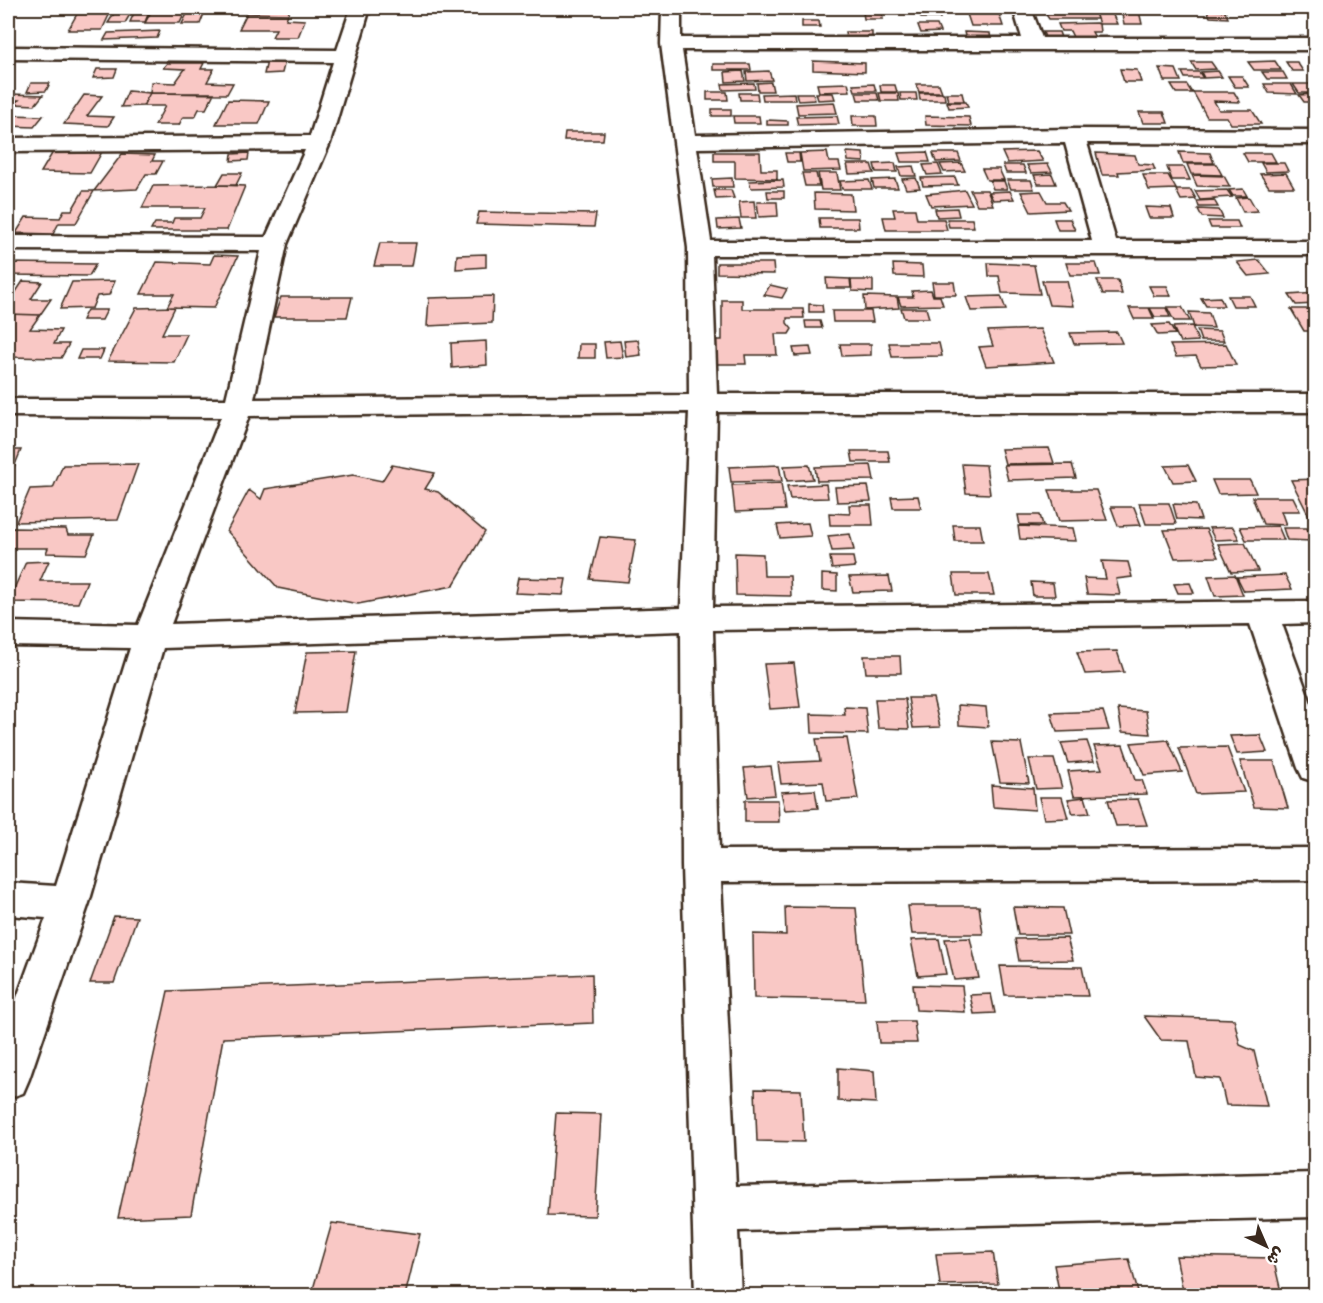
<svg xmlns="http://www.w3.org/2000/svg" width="1323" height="1303" viewBox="0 0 1323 1303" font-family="Itim,'Playpen Sans Arabic',sans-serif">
<rect width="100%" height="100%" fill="#fff"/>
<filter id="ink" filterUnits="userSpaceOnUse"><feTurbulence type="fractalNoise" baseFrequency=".0167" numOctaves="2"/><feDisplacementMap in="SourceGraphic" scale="12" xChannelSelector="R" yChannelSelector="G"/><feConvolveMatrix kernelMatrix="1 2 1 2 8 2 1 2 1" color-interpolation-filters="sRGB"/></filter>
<g filter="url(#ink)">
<path fill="#f9c8c5" stroke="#3b2a1e" stroke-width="1.5" d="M190 8H251L250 11H205L200 24H182Z
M251 8H309H291L288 14 247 13Z
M729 8H762V11L729 10Z
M1121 10 1139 11 1142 24H1124Z
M1207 10 1225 11 1228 18 1210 17Z
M132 11 125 23H108L115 12Z
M966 11H998L1003 26H971Z
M149 12 145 22H130L134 13Z
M151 12H185L180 23H145Z
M863 12H882L883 19H864Z
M919 12H939L940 18H921Z
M110 13 102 30H68L77 14Z
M247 13 288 14 286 19 305 20 298 37H272L276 29H239Z
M1045 13H1095L1097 19H1049Z
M1095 13H1112L1117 24H1099Z
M802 21H819L820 27H802Z
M1096 23 1099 24 1100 32H1092L1096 39H1074L1070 31H1061L1058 24Z
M918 25H937L940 32 921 33Z
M160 31 157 38 104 40 108 33Z
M845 32H872V39H846Z
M964 32 990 33 991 41 966 40Z
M1043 32H1059L1062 40H1046Z
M267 61H285L282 73 264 74Z
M813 61 865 63V72L813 70Z
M1275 61 1281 70H1254L1248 62Z
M1191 62H1211L1216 69 1196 70Z
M1286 62H1297L1303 71H1292Z
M167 63H204L201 69H214L207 82 233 83 227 94 150 93 151 82 175 83 185 69 163 68Z
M713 64H750L751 70H713Z
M1159 68 1176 69 1181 81H1164Z
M97 69H117L114 77 93 78Z
M1120 69 1137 70 1141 82H1124Z
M743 71 745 81 726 82 725 72Z
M769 71 772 80 747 81 746 72Z
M1218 71 1222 77 1204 78 1201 72Z
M1182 72H1199L1203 78H1185Z
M1262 72H1283L1287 79H1267Z
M1228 76H1242L1249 87H1235Z
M771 82 773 91H758L757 83Z
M31 83H50L46 91 27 92Z
M754 83 755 89 723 90 722 84Z
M848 83 850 91 819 92 817 84Z
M874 84 876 91H855L853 85Z
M916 84H939L942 92H919Z
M1264 84H1291L1297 94 1269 93Z
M1293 84H1313L1316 93H1299Z
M880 85H895L897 92H881Z
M1171 85H1187L1192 93H1176Z
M128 91 150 93 143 106 121 107Z
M707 92H727L728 100H707Z
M1193 92H1234L1240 102 1214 101 1219 110H1252L1261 124H1231L1227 117H1207Z
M150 93H214L206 109H199L195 117H183L179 125H155L165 106H143Z
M739 93H757L758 100H740Z
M794 93 795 100H763L762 94Z
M796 93H813L815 100 798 101Z
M816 93H833L835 99 818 100Z
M856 93H877L879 100H858Z
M879 93H898L899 101H881Z
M900 93H916L917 100H901Z
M919 93H944L945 100H920Z
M946 93H962L964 101H948Z
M8 94 43 95 35 105 15 104 19 100H8Z
M1316 94V102H1304L1299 95Z
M84 95 102 96 87 116 114 117 108 126 64 124Z
M228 100 269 101 259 124H216Z
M834 102 837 113 798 114 796 104Z
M947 102H966L968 107 949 108Z
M712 109H731V116H712Z
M1139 112H1164L1168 123H1143Z
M10 115 43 116 34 127 8 126Z
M733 116H759L760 123H734Z
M837 116 839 124 798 125 796 117Z
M852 116H876L877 126H853Z
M925 116 969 117 971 126 926 125Z
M767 120 788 121V125H767Z
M565 132H604L603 140H564Z
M1037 151 1043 161 1007 163 1002 152Z
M53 152H102L90 173 41 172Z
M714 152H760L761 170H777V179L735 178V161H714Z
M827 152 829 162H839L841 170 803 171 800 153Z
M847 152 863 153 864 162 848 161Z
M927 152 930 162H901L898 153Z
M1179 152 1210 153 1214 163H1183Z
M249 153 248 160 231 161 232 154Z
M785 153H799L800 162H787Z
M933 153H958L961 161 936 162Z
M1096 153 1135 155 1138 164 1153 165 1155 170 1118 172 1119 175H1102Z
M1243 153H1271L1276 162H1248Z
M122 154 155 155 152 161H163L156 174H146L137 189 94 191Z
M895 163 897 172H876L874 164Z
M961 163 965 171 944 172 940 164Z
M1261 163H1284L1288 171 1266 172Z
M847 164H871L874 173 849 174Z
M938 164 942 174 927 175 923 165Z
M1048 164 1052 172 1031 173 1027 165Z
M1187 164H1216L1222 175 1191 174Z
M1003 165H1023L1026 173H1006Z
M913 166 916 176H901L898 167Z
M1167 167H1184L1190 180H1172Z
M982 169H999L1004 180H987Z
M224 173H242L236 185H217Z
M802 173H816L819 186H805Z
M818 173H837L840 190H821Z
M1286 173 1294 187H1269L1260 174Z
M1052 174 1056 184H1038L1034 175Z
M1143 175H1168L1176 189 1149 190Z
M1192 175 1224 176 1230 187 1197 186Z
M955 177 958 185 923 186 921 178Z
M732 178 733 187H713L712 179Z
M916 178 920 188 906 189 902 179Z
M895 179 898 188H874L872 180Z
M783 180 784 187 751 188 749 181Z
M869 180 872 189H842L840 181Z
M1007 180H1031L1034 189H1011Z
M990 181H1004L1007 189H993Z
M217 185 245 186 227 230H151L155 223H172L174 218H200L205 208H142L153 186Z
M1243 189 1247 196H1233L1229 190Z
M714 190H731L734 198 716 199Z
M965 190 972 204 931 206 926 194Z
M970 190H987L993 205H977Z
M1176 190H1191L1196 199 1181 200Z
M1227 190 1232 197 1214 198 1216 199 1200 200 1195 191Z
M83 191H94L76 223H59L53 234 16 233 26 217 60 218 64 210H72Z
M767 191H784V198H768Z
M1010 191 1014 199 993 200 989 192Z
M1041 191 1047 202H1063L1068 210 1031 212 1021 192Z
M814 193 851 194 853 210 815 209Z
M1249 197 1257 211 1243 212 1236 198Z
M1214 200 1218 207H1199L1197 201Z
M754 201 756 218H741L739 202Z
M757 202H777L778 216 759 217Z
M1145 207 1171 208 1174 218H1149Z
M957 208 959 216 937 217 935 209Z
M893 209H915L917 219H944L947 230H886L883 217H895Z
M1198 209 1219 210 1223 218 1202 217Z
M479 212 596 214 594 227 476 224Z
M819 218H858L859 228H820Z
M739 219 741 228 718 229 717 220Z
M947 219H972L974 227H949Z
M1054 219H1070L1075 230H1058Z
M1208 221H1237L1240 228H1211Z
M380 243H416L412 266H374Z
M486 254V267L456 269 457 255Z
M214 255 238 256 214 308 167 307 174 294H141L157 262 210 264Z
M1259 260 1270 274 1248 276 1237 262Z
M8 263 96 264 89 276 8 275Z
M717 263H773L774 274 717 273Z
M988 263 1034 265 1040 294 1002 293 999 276H989Z
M1066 263H1096L1100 275H1070Z
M893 264 922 265 923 277 894 276Z
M826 278 850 279 851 288H827Z
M851 280H873V292L852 291Z
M1097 280H1118L1122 294H1103Z
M23 281 42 282 31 299H51L40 315 8 314V304Z
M115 281 109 295 97 296 92 308 60 309 72 282Z
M1042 281H1067L1073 306 1049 305Z
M932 282H954L956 295H934Z
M770 285 787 289 782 298 764 295Z
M1149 286H1167L1171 296H1154Z
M931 290 933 296H940L943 305 901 306 898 297H913L912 291Z
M1316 293V304L1296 305 1289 295Z
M493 296 492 323 427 326 429 298Z
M864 296 897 297 899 308 865 310Z
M1001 296 1006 310 971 311 966 297Z
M1228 296H1250L1255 306H1233Z
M281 297H352L347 317H274Z
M1220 297 1224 306H1206L1201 298Z
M722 300H742V309H803L804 318H787V323L792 329 789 334H775L777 355H745L746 364H712V340H722Z
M809 304 822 305 823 312H809Z
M175 307 162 334H187L174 362 108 361 136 308Z
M1167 307H1182L1190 321H1174Z
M901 308H926L929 318H904Z
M1129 308H1149L1154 319H1134Z
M1150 308H1166L1170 317H1155Z
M1291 309H1316V331H1304Z
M87 310H107L102 320H82Z
M832 311H871L873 322H833Z
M1189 312 1209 313 1214 328 1194 327Z
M8 314 40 315 30 329 61 330 54 344H69L61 358 8 357Z
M805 321H820L822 328H806Z
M1169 324 1175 334 1158 335 1152 325Z
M1192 326 1198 341 1180 342 1173 327Z
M1040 329 1054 362 986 366 979 347 993 346 988 331Z
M1197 330 1220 331 1224 341H1201Z
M1117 332 1122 343 1074 344 1070 333Z
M638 340 641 355 626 357 624 341Z
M486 341 487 365 452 368 451 343Z
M620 341 623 357 606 358 604 342Z
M889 343H939L942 356 892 357Z
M579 344H595V358H578Z
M840 344H871V355L842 356Z
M1226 344 1236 365 1201 366 1196 356 1176 357 1170 345Z
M810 347 812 355 795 356 793 348Z
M81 350H104L100 359H77Z
M1049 448 1054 463 1005 464 1001 449Z
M8 450H21L8 482Z
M851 451H888L890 462H853Z
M138 464 118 520 16 522 30 489 53 488 63 465Z
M962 464 986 465 990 494 966 493Z
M1072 464 1076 478 1008 480 1004 465Z
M392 465 435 473 425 489 438 492 485 532 453 586 358 604 278 588 227 531 249 490 261 499 265 489 353 475 382 481Z
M779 465 782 481 731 482 729 467Z
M809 465 813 479 787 481 784 466Z
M871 465 874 480 817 481 815 467Z
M1188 465 1196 481 1173 482 1165 466Z
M1316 479V528H1315L1291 480Z
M1212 480H1250L1256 493 1218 494Z
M781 483 785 510 735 512 732 485Z
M826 484 828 498 790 499 787 486Z
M868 486 871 501 837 502 835 487Z
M1049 490H1096L1107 520 1059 521Z
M918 496 921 508H893L891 497Z
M1252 497H1293L1300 511H1281L1286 525 1263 524Z
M1139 503H1169L1176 524H1146Z
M1173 504 1196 505 1201 520 1177 519Z
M849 505H871L873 525H830L829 513 850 514Z
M1111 507H1134L1141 525 1118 526Z
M1018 515H1040L1043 525H1020Z
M808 523 811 536 780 538 777 525Z
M953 525H980L983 541H955Z
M1018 526 1073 528 1076 541 1020 539Z
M1278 526 1284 540H1246L1240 527Z
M1233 527 1239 539 1215 540 1209 528Z
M12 528 66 529 68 535H94L86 554 46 553 48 548H8V537Z
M1283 528H1307L1312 541 1287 540Z
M1206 529 1218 557 1175 558 1164 530Z
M850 534 854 550 832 551 828 536Z
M600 537 636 540 628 582 590 579Z
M1245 543 1258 571 1231 572 1218 544Z
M735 553 763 554 764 576H790L791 596 736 595Z
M830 557H853L855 567 832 569Z
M49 561 40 581H87L78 603 8 602 26 562Z
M1102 561 1128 562 1132 577 1116 579 1120 595 1087 594 1084 578 1106 579Z
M822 574 837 575V591L822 590Z
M953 574H989L994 595H956Z
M1235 575 1243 595 1215 596 1208 576Z
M1285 575 1292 589 1244 591 1237 577Z
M889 576 892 591 853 592 849 577Z
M518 578 566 579 563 595 515 593Z
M1031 582 1053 583 1055 596H1033Z
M1190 583 1194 593H1178L1174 584Z
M356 651 346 712 295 713 307 652Z
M1117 651 1124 672 1085 674 1077 652Z
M864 656H900L901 673H866Z
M794 663 800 707 770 709 764 664Z
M908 698H933L940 727 913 728Z
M875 699H905L909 729 878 728Z
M958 705 986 707 988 727 959 725Z
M844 707 865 708 868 734 812 733 811 714 845 715Z
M1118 709 1146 711 1150 734 1122 732Z
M1103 711 1109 730 1057 732 1051 713Z
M1260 735 1267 752 1237 754 1230 736Z
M847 738 858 799 826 801 823 782 781 784 778 763 820 761 816 739Z
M1168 740 1182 772 1144 775 1131 743Z
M1087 741 1094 761 1068 763 1061 743Z
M992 742 1021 743 1029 783 1000 782Z
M1123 745 1135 780H1142L1147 794 1074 796 1068 771 1102 769 1094 746Z
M1227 747 1244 792 1196 794 1179 748Z
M1029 759H1054L1062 788 1036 789Z
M1240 761H1274L1288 808 1254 807Z
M771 766 775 795 748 797 744 768Z
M991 785 1033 788 1035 810 993 807Z
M815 790 818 808 785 810 781 792Z
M1039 797H1062L1068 818 1044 819Z
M1085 797 1090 813 1073 814 1068 799Z
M1138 799 1147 825 1116 826 1108 800Z
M745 800H778L779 822H745Z
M908 906H979L983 934H912Z
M785 907 856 908 865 1000 754 998 753 934 786 935Z
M1013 907 1063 908 1069 935H1018Z
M114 916 137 917 114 983H90Z
M970 938 979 978 954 980 945 939Z
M1067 938 1073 960 1019 961 1015 939Z
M939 939 946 974 918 976 911 940Z
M1000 966 1082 967 1088 996 1005 995Z
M592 974 593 1023 223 1038 191 1215 118 1218 168 991Z
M913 985 962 986 965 1012 916 1010Z
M991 994 995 1013 974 1014 970 995Z
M1144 1016 1234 1019 1240 1045 1254 1051 1267 1106 1226 1105 1220 1079 1196 1077 1189 1041 1161 1040Z
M877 1021H914L917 1043H879Z
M838 1068 874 1071 876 1103 838 1101Z
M755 1089 801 1090 804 1142 757 1141Z
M556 1113 601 1114 595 1216 548 1215Z
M332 1223 420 1234 405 1296H311Z
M993 1252 998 1284 940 1285 936 1254Z
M1176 1256 1273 1258 1282 1296H1184Z
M1129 1259 1139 1296H1060L1054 1265Z"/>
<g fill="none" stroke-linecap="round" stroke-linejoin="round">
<g stroke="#3b2a1e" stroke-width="5">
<path id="minor" d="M351 8H370L330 143 287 244 254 399 689 395 688 248 661 44 662 8H681V38H1022L1013 8H1031L1042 38H1316V50H682L695 135 1074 129 1316 130V144L1087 143 1116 241H1316V255H712L717 394H1316V412H717L713 607 1316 601V623L1282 624 1316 717V782L1303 778 1298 768 1250 624 713 630 719 850 1316 848V880L721 882 736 1186 1316 1173V1217L738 1231 741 1296H695L682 866 681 631 163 648 89 903 29 1079 23 1093 8 1098V1022L46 918 8 915V883L56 886 130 648 8 646V622L138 625 221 417 8 416V399H226L261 251 8 250V236L266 237 305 150 8 152V138L310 136 333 62 8 59V47L337 50ZM1065 143 1092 241H711L697 148ZM689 412 681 608 171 624 249 416Z"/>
</g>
<use href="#minor" fill="#fff" fill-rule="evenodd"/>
</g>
</g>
<rect width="1323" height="1303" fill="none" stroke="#fff" stroke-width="30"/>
<rect x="15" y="15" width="1293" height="1273" fill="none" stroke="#3b2a1e" stroke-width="2" filter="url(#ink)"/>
<g transform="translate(1266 1246) rotate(136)" stroke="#ffffff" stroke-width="4.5" paint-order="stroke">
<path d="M0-4.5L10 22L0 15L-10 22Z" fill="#3b2a1e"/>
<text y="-9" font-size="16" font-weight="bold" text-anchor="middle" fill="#3b2a1e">ش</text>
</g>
</svg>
